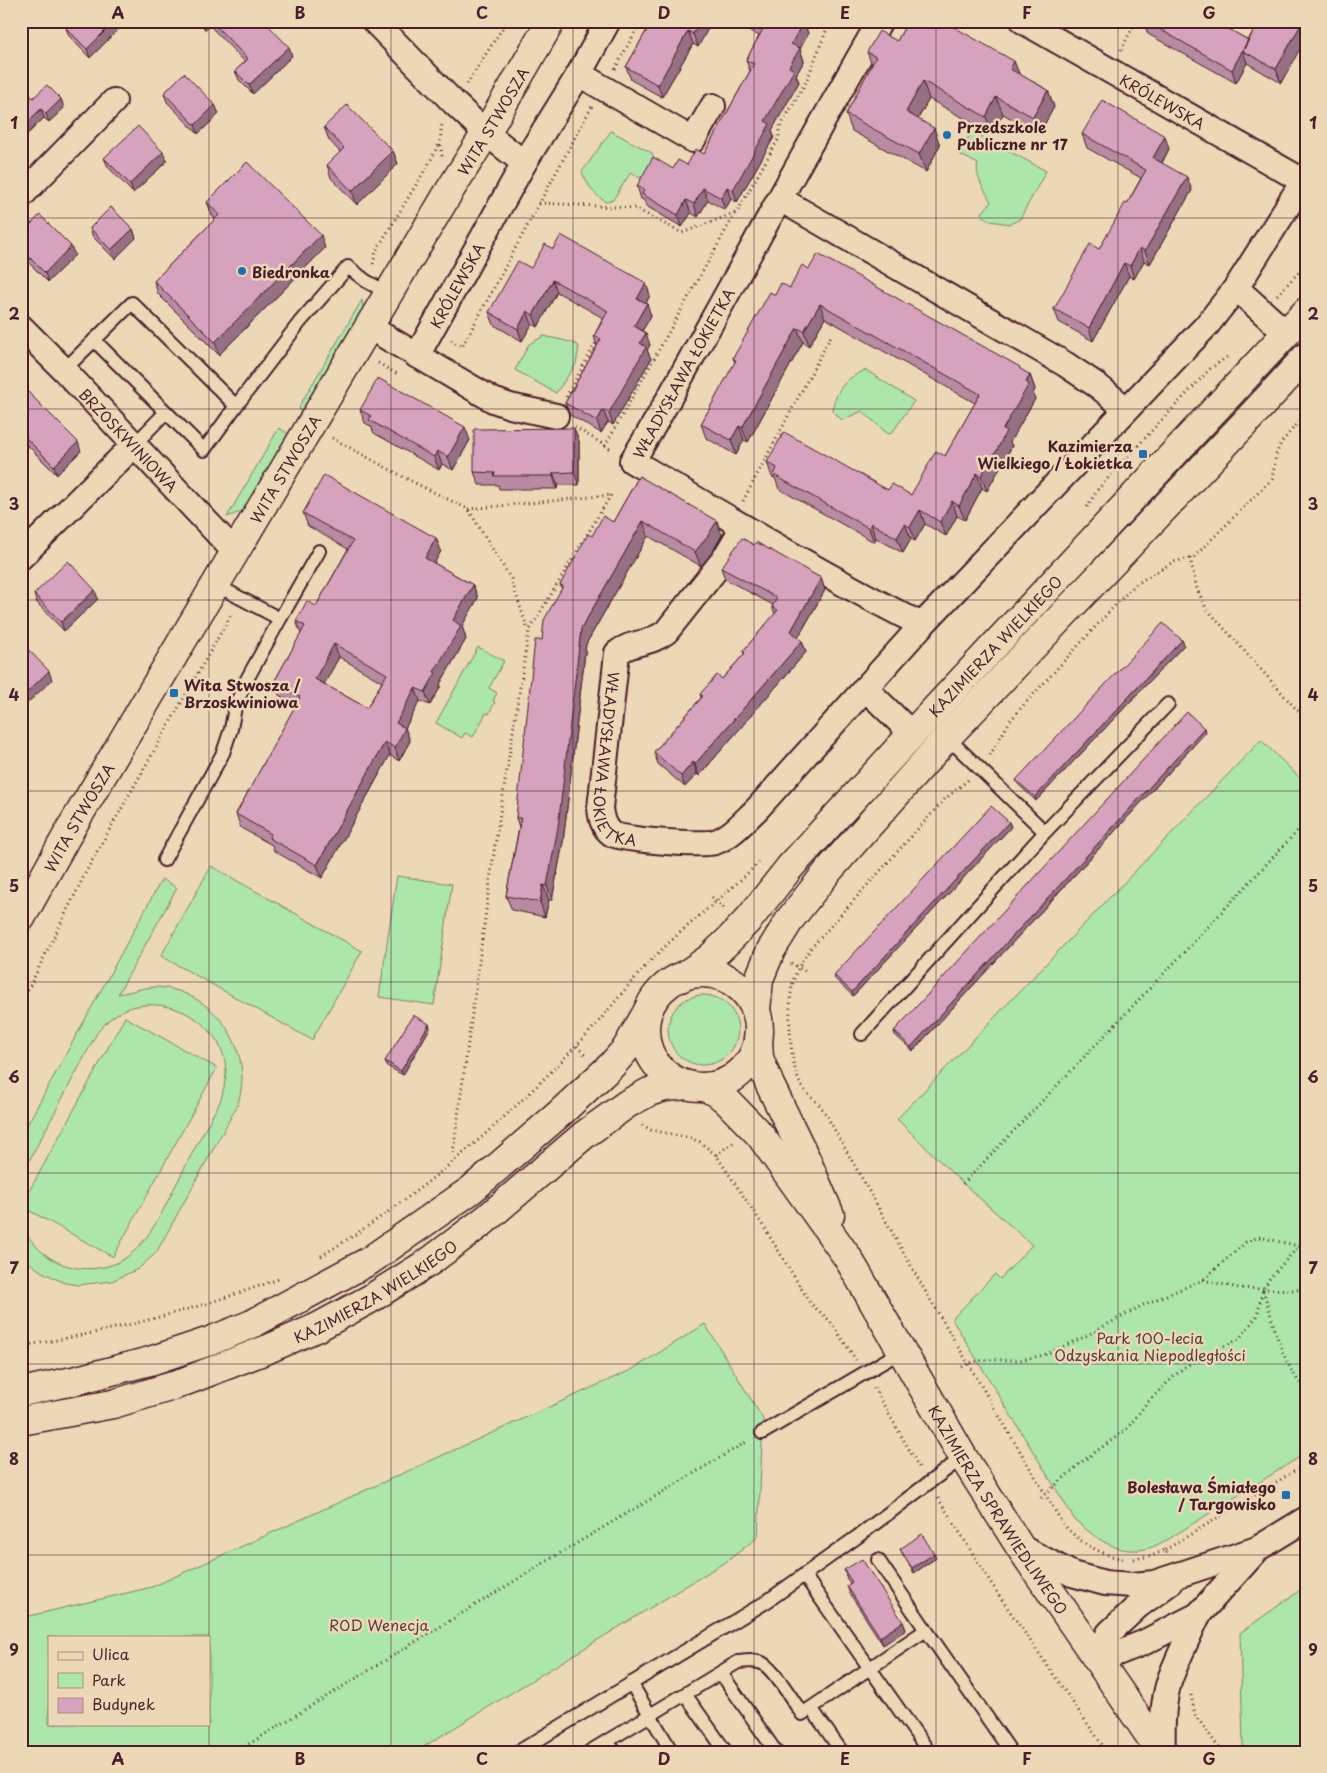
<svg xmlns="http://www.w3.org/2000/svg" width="1327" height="1773" viewBox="0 0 1327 1773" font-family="'Playpen Sans',sans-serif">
<rect width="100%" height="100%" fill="#ecd8b6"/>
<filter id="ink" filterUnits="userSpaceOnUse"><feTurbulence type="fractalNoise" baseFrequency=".02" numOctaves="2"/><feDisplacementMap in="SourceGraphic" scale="10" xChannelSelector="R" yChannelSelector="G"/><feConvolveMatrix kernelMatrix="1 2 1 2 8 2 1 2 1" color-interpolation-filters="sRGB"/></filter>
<g filter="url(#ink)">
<path fill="#ace6ab" stroke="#7b826b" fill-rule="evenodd" d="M611 131 652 153 654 158 646 172 640 178 631 172 613 200 606 202C592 193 589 187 582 172Z
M972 131 1046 171 1020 219 1010 224 990 221 981 214 991 202C986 192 974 176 978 164L959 154Z
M362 300 364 313 303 415 299 409 300 405Z
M544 336 571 342 579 346 576 364 556 393 515 370 529 344Z
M866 370 914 401 892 433 888 434 862 411 842 420 832 410C837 389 845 378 866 370Z
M279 428 290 435 248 506 243 511 227 517Z
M478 647 504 661 489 688 497 693 493 701 495 702 489 714 486 713 473 737 465 733 462 738 436 723Z
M1261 740 1306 784V1453L1167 1540C1160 1543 1152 1548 1145 1549 1116 1555 1096 1538 1075 1520L952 1319 995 1274 1000 1279 1032 1245 957 1178 897 1119Z
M211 866 362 951 312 1040 161 956Z
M397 876 452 884 434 1005 379 997Z
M162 879 177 888 118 994C131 992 143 987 156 987 214 990 257 1050 237 1106L156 1253 138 1269 112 1281 78 1285 65 1283 42 1272 26 1260 21 1255V1226C33 1246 49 1262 73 1267 91 1271 112 1268 127 1257 152 1239 165 1205 179 1179 192 1153 206 1127 220 1102 223 1092 226 1082 226 1071 225 1028 178 998 137 1006 120 1009 107 1020 97 1033L21 1176V1136Z
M668 1030a35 35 0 1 1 70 0a35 35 0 1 1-70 0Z
M125 1017 217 1068 113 1257 21 1206Z
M705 1324 763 1419 758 1537 730 1559 415 1752H21V1618L152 1587 633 1369ZM49 1637H209V1724H49Z
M1306 1586V1752H1247L1243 1747 1240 1633Z"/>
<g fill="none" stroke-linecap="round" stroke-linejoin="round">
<g stroke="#4a1f2b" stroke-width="16">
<path id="lane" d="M94 340 166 412
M64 370 132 303 236 406 300 322 348 267 366 281 388 293
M134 445 166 412 204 450 236 406
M280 619 319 551
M1045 832 1168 704
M164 860 223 753 231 729 235 707 246 681 280 619 216 585
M862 1034 1045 832 947 737
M762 1433 902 1351
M878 1560 926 1630
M804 1575 929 1752
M721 1673 776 1752
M631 1683 672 1752
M685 1694 726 1752
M811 1708 842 1752
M607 1741 615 1752
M518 1752 766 1602 857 1537 963 1457
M589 1752 738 1662C747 1661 754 1660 762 1663 774 1669 794 1702 802 1714L926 1630 1011 1752"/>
</g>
<g stroke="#4a1f2b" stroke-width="28">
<g id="street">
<path d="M374 21 454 103 486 133 524 163"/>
<path d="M880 21C819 126 761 233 702 339 679 380 657 422 632 461 728 518 823 575 922 625"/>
<path id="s1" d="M1023 21 1303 181"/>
<path d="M579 74 693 140 713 106"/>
<path d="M21 196 114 101"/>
<path d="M780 199 1065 364 1098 386 1126 409"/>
<path id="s2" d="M21 327 64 370 235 552"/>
<path d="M369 327 493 400 510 406 556 416"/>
<path d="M1286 333 1236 288 1306 177"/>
<path id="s3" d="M417 356 524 163 579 74 608 21"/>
<path id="s4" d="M743 527 724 559 666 632C649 645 632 641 617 653L600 808C601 818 603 828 612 834 623 840 703 846 715 842 732 836 744 821 757 809L922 625 1207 325 1236 288"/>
<path d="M21 557 134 445"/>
<path d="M865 688 912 734"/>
<path d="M1020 1547 1072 1574 1105 1583 1132 1585 1154 1583 1257 1549 1306 1519"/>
<path d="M1097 1659 1112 1655 1143 1643 1198 1615 1256 1551"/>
<path d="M1097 1659 1109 1633 1138 1606 1171 1582"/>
<path d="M1163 1752C1162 1728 1162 1702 1170 1679 1178 1657 1189 1636 1198 1615"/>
</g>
</g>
<g stroke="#4a1f2b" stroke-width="31">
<g id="secondary">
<path id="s5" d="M21 918 74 823 450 190 486 133 551 21"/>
<circle cx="702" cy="1030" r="57"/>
<path id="s6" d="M681 978 710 958 728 941 749 919 790 867 912 734 1306 312"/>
<path d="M756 1010 759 979 771 950 791 918 829 870 947 737 1244 424 1306 357"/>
<path d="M758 1039 759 1058 770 1085 805 1157 830 1215"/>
<path id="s7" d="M704 1087 716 1092 726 1100 760 1135 848 1258 963 1457 1020 1547 1161 1752"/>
<path d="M21 1392 73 1381 150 1361 210 1341 252 1324 369 1261 471 1190 559 1114 612 1065 626 1049 649 1009"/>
<path id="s8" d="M21 1421 113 1404 173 1386 268 1349 318 1327 370 1299 429 1262 485 1220 584 1135 627 1104 649 1092 665 1087 688 1085"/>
</g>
</g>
<path stroke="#4a1f2b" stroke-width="3" stroke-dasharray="1 4" stroke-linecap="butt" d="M1121 50 1136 21
M615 69 641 21
M467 84 507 21
M442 156 440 142 442 123
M539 203 635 208 682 233 737 212 779 138V129L806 82 830 21
M373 264 376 251 428 165 440 142
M1277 295 1306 265
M451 340 462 347 592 106
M378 363 399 375
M566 397 598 339
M575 427 612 450
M332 438 409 480 468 509 511 579 528 630
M605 446 736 212
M743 501 832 334
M1087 507 1098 489 1158 424 1211 368 1227 357
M468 509 611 495
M1190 558 1197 589 1206 608 1306 720
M990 755 1010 721 1021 708 1121 599 1135 585 1146 578 1173 562 1194 557 1272 479 1276 455 1281 443 1306 413
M968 780 945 799 925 821 811 948C804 959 796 969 793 982 787 1006 789 1064 801 1085 807 1096 818 1101 824 1111L924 1289 1063 1524C1079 1542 1099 1554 1123 1559
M712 897 724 908
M791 963 805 971
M21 1004 89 866 232 613
M577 1046 586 1056
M642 1125 651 1130 690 1138 700 1142 716 1155 764 1227 810 1303 830 1321 856 1360
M453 1153 495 845 529 631 611 495
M716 1155 734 1142
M963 1184 1190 946 1306 822
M321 1256C417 1198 501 1125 578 1044 601 1021 620 994 642 970 678 930 722 900 759 862
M1204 1279 1246 1242 1259 1237 1299 1246
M1263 1290C1275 1327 1280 1360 1306 1391
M21 1346C111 1332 196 1310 281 1278
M962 1367 968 1363 984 1360H1020L1044 1355 1082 1338 1145 1304 1203 1280 1239 1288 1294 1290 1306 1289
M874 1388 919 1467
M938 1498 1000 1597 1107 1752
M1041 1498 1084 1460 1126 1430 1146 1404 1165 1385 1183 1368 1205 1355 1239 1339 1257 1316 1263 1289 1270 1278 1299 1246 1306 1245
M1165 1550 1306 1464
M1134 1559 1151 1556 1165 1550 1168 1555
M1191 1695 1195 1715 1222 1752
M236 1752 552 1558 748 1441"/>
<use href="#lane" stroke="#ecd8b6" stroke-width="12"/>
<use href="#street" stroke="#ecd8b6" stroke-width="24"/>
<use href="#secondary" stroke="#ecd8b6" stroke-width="28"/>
</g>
<path fill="#b88ba3" stroke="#4a1f2b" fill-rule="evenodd" d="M127 21 90 58 69 36 66 28Z
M197 21H264L292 56 253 94 239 80 235 71 245 62 210 26 206 30Z
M652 21H712L698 47 693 44 662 97 631 80 626 67Z
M732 21H804L808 34 800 49 804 61 796 75 799 82 772 130 774 137 737 202 731 199 725 210 708 200 698 217 691 213 682 227 646 206 644 200 641 199 637 186 673 169 687 165 704 154 750 71 746 60 759 36Z
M908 21H954L956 28 1019 74 1048 90 1054 107 1039 134 1003 114 992 134 929 99 918 119 940 145 926 172 852 131 846 114 872 65 867 52 897 41Z
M1143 21H1215L1248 40 1259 21 1281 83 1247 63 1236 83 1148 34Z
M21 87 33 98 61 99 64 108 49 122 44 118 21 140Z
M164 93 215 105 219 114 198 134 167 102Z
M324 127 393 151 398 164 357 205 331 178 327 165 340 152 329 140Z
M1082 134 1169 149 1162 163 1192 190 1150 264 1144 261 1134 279 1129 276 1093 341 1059 322 1054 309 1099 249 1127 204 1141 178 1087 148Z
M104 158 167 161 133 193 108 167Z
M207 202 325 248 219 355 158 294 154 281 215 219 212 215Z
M90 228 133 229 136 238 115 259 93 237Z
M21 234 75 255 48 282 21 255Z
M553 249 650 295 646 303 651 316 642 331 650 345 647 350 651 359 613 425 608 422 601 433 570 415 565 403 597 346 594 336 603 318 557 292 538 327 532 324 522 341 494 325 489 312 531 268Z
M809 269 1020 369 1030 375 1035 389 1033 394 1035 399 1010 442 1012 446 987 491 982 488 965 520 957 516 946 536 925 524 915 541 911 539 903 553 876 538 874 542 779 489 775 478 772 477 767 462 911 495 945 456 975 403 825 318 809 346 803 342 748 442 744 440 736 455 706 438 701 424 735 363 733 358 775 295 790 288Z
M21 398 81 451 57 475 21 439Z
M360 410 470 440 453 470 442 464 439 470 374 433 371 426 365 423Z
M579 441V485H558L557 489H499L498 485H479L474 472Z
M639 476 722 535 713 551 701 566 648 536 586 644 563 842 552 900H549L545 917 512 910 506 896 519 827 516 818 542 640 562 589 560 585 592 536 613 522Z
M303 513 436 538 441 551 434 563 473 585 478 598 462 626 466 639 440 684 441 686 430 705 420 701 405 728 410 741 399 761 390 755 322 878 274 851 272 845 241 828 236 814 296 705 279 695 274 682 301 634 296 621 316 606 348 549 308 526ZM339 657 382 682 367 708 324 684Z
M754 545 821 578 825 590 798 638 802 641 806 652 699 776 697 774 685 787 658 764 654 752 701 698 700 694 722 679 744 654 743 651 775 614 772 607 773 605 725 579 721 568Z
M34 594 98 599 64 631 37 603Z
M1182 640 1184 645 1036 801 1018 784 1016 780Z
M1204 728 1206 732 913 1051 895 1035 894 1031Z
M1009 822 1011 827 853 996 835 979 834 975Z
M429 1024 430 1028 403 1075 387 1066 385 1061Z
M900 1549 934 1554 936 1558 914 1573 902 1553Z
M844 1570 903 1622 906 1630 883 1645 850 1594 847 1586 850 1583 847 1579Z"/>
<path fill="#967184" stroke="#4a1f2b" d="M115 21H127L90 58 87 49Z
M202 21H208L210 26 206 30Z
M700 21H712L698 47 693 34Z
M804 21 808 34 800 49 804 61 796 75 799 82 772 130 774 137 737 202 733 190 765 121 791 44Z
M946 21H954L957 30 945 22Z
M1303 21H1306V38L1281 83 1276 69Z
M688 31 693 44 662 97 658 85Z
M1248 40 1243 51 1247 63 1236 83 1232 70Z
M289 47 292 56 253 94 249 85Z
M1014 61 1021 78 1010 69Z
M923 81 929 99 912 129 906 112Z
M1048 90 1054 107 1039 134 1033 117Z
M996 97 1003 114 992 134 986 117Z
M61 99 64 108 49 122 46 114Z
M215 105 219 114 198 134 195 125Z
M41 109 44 118 21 140V128Z
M934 128 940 145 926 172 919 154Z
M1165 136 1169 149 1157 171 1153 158Z
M393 151 398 164 357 205 352 191Z
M163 152 167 161 133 193 130 184Z
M1187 177 1192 190 1150 264 1145 251Z
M727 187 731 199 725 210 721 198Z
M703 188 708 200 698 217 694 204Z
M686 200 691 213 682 227 678 215Z
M133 229 136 238 115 259 111 250Z
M321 235 325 248 219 355 215 342Z
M71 246 75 255 48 282 45 273Z
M1140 248 1144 261 1134 279 1130 266Z
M1124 263 1129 276 1093 341 1089 328Z
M553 280 557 292 538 327 533 315Z
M646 283 650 295 642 311 637 299Z
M647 303 651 316 638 338 634 326Z
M820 304 825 318 809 346 804 331Z
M527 311 532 324 522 341 518 329Z
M797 328 803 342 748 442 742 428Z
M646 333 650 345 647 350 651 359 613 425 609 413 640 343Z
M1030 375 1035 389 1033 394 1035 399 1010 442 1012 446 987 491 981 476Z
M603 410 608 422 601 433 597 421Z
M739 426 744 440 736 455 731 440Z
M465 427 470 440 453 470 448 457Z
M574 428 579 441V485L574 472Z
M78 442 81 451 57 475 54 466Z
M437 451 442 464 439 470 434 457Z
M553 473 558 485 557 489 553 476Z
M977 473 982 488 965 520 959 506Z
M21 500 24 507 21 509Z
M952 501 957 516 946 536 940 522Z
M920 510 925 524 915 541 910 527Z
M643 521 648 536 586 644 563 842 552 900 547 886 581 629Z
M717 521 722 535 713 551 701 566 695 552Z
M871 523 876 538 874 542 869 528Z
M905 524 911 539 903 553 897 538Z
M436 538 441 551 430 571 425 558Z
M821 578 825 590 795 643 791 631Z
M473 585 478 598 462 626 466 639 440 684 441 686 430 705 425 692 434 672 453 620Z
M95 590 98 599 64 631 61 622Z
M1182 640 1184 645 1036 801 1035 797Z
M802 641 806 652 699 776 695 764Z
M334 644 339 657 320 692 315 679Z
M49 671 52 680 21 709V698Z
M415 688 420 701 405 728 410 741 399 761 395 748 396 723Z
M1204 728 1206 732 913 1051 911 1047Z
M385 742 390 755 322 878 317 865Z
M693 762 697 774 685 787 681 776Z
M1009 822 1011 827 853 996 852 992Z
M543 885 549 900 545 917 540 902Z
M429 1024 430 1028 403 1075 401 1071Z
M934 1554 936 1558 914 1573 912 1568Z
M903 1622 906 1630 883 1645 880 1637Z"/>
<path fill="#d6a2bd" stroke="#4a1f2b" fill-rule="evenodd" d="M72 21H115L87 49 66 28Z
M211 21H264L289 47 249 85 235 71 248 59Z
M652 21H700L693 34 688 31 658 85 626 67Z
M750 21H804L791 44 800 48 789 67 794 70 765 121 770 124 733 190 727 187 721 198 703 188 694 204 686 200 678 215 642 194 644 190 637 186 653 157 673 169 678 160 687 165 696 149 704 154 754 64 746 60 763 29Z
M908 21H946L945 22 1014 61 1010 69 1048 90 1033 117 996 97 986 117 923 81 906 112 934 128 919 154 846 114 876 57 867 52 879 31 897 41Z
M1145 21H1215L1248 40 1232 70Z
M1259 21H1303L1276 69 1243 51Z
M184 73 215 105 195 125 164 93Z
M47 85 61 99 46 114 41 109 21 128V87L33 98Z
M1102 100 1165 136 1153 158 1187 177 1145 251 1140 248 1130 266 1124 263 1089 328 1054 309 1090 244 1099 249 1125 203 1127 204 1146 170 1082 134Z
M347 105 393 151 352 191 327 165 344 148 324 127Z
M138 126 163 152 130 184 104 158Z
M247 162 321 235 215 342 154 281 219 215 207 202Z
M111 207 133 229 111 250 90 228Z
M40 215 71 246 45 273 21 249V234Z
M561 235 646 283 637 299 647 303 634 326 646 333 640 343 646 347 609 413 603 410 597 421 565 403 601 339 594 336 608 311 553 280 533 315 527 311 518 329 489 312 518 261 531 268 545 244 553 249Z
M818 254 1020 367 1019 368 1030 375 1026 382 1029 384 1003 429 1006 431 997 450 981 476 977 473 959 506 952 501 940 522 920 510 910 527 905 524 897 538 871 523 869 528 774 475 777 468 767 462 784 432 888 490 892 484 911 495 936 451 945 456 980 394 820 304 804 331 797 328 742 428 739 426 731 440 701 424 736 360 733 358 770 292 775 295 781 283 790 288 802 265 809 269Z
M378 378 465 427 448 457 437 451 434 457 369 420 371 416 360 410Z
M28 392 78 442 54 466 21 433V398Z
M574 428V472L553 473V476H494L495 473 474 472V429Z
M324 475 436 538 425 558 473 585 453 620 461 626 434 672 436 673 425 692 415 688 396 723 405 728 395 748 385 742 317 865 269 838 271 834 236 814 300 697 274 682 305 626 296 621 307 601 316 606 353 541 303 513ZM334 644 387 674 367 708 315 679Z
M639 476 717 521 707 537 695 552 643 521 581 629 558 827 547 886 543 885 540 902 506 896 521 818H516L535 640H542L544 620 563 586 560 585 588 534 592 536 603 516 613 522Z
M742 538 754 545 756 542 821 578 791 631 802 641 695 764 693 762 681 776 654 752 703 696 700 694 717 675 722 679 745 653 743 651 778 610 772 607 777 598 721 568Z
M68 561 95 590 61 622 34 594Z
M1163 623 1182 640 1035 797 1016 780Z
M21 642 49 671 21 698Z
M1187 712 1204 728 911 1047 894 1031Z
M991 806 1009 822 852 992 834 975Z
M413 1015 429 1024 401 1071 385 1061Z
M922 1534 934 1554 912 1568 900 1549Z
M862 1559 903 1622 880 1637 847 1586 852 1582 844 1570Z"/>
</g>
<path fill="none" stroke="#4a1f2b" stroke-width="1" stroke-opacity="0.55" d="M209 21V1752M391 21V1752M573 21V1752M754 21V1752M936 21V1752M1118 21V1752M21 218H1306M21 409H1306M21 600H1306M21 791H1306M21 982H1306M21 1173H1306M21 1364H1306M21 1555H1306"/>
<g fill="#1f6fb2" stroke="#ecd8b6" stroke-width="2">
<circle cx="947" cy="135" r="5"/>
<circle cx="242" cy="271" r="5"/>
<rect x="1138" y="449" width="10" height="10" rx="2.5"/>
<rect x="169" y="688" width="10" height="10" rx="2.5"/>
<rect x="1281" y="1490" width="10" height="10" rx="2.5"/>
</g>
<g text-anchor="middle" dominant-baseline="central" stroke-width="5" stroke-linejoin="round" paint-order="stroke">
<g font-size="15" fill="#4a1f2b" stroke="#ecd8b6">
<text stroke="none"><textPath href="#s1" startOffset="161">KRÓLEWSKA</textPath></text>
<text stroke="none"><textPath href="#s5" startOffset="926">WITA STWOSZA</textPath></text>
<text stroke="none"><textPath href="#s3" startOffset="81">KRÓLEWSKA</textPath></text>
<text transform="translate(683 373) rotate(-61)">WŁADYSŁAWA ŁOKIETKA</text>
<text stroke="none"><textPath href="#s2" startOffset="156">BRZOSKWINIOWA</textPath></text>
<text stroke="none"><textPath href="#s5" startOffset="521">WITA STWOSZA</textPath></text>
<text stroke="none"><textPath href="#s6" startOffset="458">KAZIMIERZA WIELKIEGO</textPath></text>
<text stroke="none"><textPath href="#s4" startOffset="299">WŁADYSŁAWA ŁOKIETKA</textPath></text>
<text stroke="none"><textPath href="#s5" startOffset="116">WITA STWOSZA</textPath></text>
<text stroke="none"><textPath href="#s8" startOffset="380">KAZIMIERZA WIELKIEGO</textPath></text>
<text stroke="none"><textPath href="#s7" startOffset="519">KAZIMIERZA SPRAWIEDLIWEGO</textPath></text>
</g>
<g font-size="15" font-weight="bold" fill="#4a1f2b" stroke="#ecd8b6" text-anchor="start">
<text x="957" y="126">Przedszkole<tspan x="957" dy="17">Publiczne nr 17</tspan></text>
<text x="252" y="271">Biedronka</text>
<text x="1133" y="445" text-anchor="end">Kazimierza<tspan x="1133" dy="17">Wielkiego / Łokietka</tspan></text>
<text x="184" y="684">Wita Stwosza /<tspan x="184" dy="17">Brzoskwiniowa</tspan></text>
<text x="1276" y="1486" text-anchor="end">Bolesława Śmiałego<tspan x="1276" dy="17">/ Targowisko</tspan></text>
</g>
<g font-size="15" fill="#593d3e" stroke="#ecd8b6">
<text x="1150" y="1337">Park 100-lecia<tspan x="1150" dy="17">Odzyskania Niepodległości</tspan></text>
<text x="379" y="1624">ROD Wenecja</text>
</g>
</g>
<rect width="1327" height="1773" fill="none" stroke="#ecd8b6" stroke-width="55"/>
<rect x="48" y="1636" width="162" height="90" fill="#ecd8b6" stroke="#ab8e7e"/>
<rect x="58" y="1652" width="25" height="8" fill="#ecd8b6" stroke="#ab8e7e"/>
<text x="92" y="1660" font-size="15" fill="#4a1f2b">Ulica</text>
<rect x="58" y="1673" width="25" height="15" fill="#ace6ab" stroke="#ab8e7e"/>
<text x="92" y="1686" font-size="15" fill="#4a1f2b">Park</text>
<rect x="58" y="1698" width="25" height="15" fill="#d6a2bd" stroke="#ab8e7e"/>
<text x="92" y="1710" font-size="15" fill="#4a1f2b">Budynek</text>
<rect x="28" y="28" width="1272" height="1718" fill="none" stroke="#4a1f2b" stroke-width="2"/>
<g font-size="16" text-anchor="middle" font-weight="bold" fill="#4a1f2b">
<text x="118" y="19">A</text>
<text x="300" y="19">B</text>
<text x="482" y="19">C</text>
<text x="664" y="19">D</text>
<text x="845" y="19">E</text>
<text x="1027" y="19">F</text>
<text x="1209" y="19">G</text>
<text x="14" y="129">1</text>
<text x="1313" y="129">1</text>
<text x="14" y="320">2</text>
<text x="1313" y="320">2</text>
<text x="14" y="510">3</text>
<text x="1313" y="510">3</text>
<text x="14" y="701">4</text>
<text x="1313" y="701">4</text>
<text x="14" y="892">5</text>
<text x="1313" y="892">5</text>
<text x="14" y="1083">6</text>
<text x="1313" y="1083">6</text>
<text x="14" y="1274">7</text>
<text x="1313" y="1274">7</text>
<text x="14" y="1465">8</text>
<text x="1313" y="1465">8</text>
<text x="14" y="1656">9</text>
<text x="1313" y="1656">9</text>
<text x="118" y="1765">A</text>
<text x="300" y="1765">B</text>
<text x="482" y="1765">C</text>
<text x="664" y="1765">D</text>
<text x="845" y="1765">E</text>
<text x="1027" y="1765">F</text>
<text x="1209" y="1765">G</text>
</g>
</svg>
